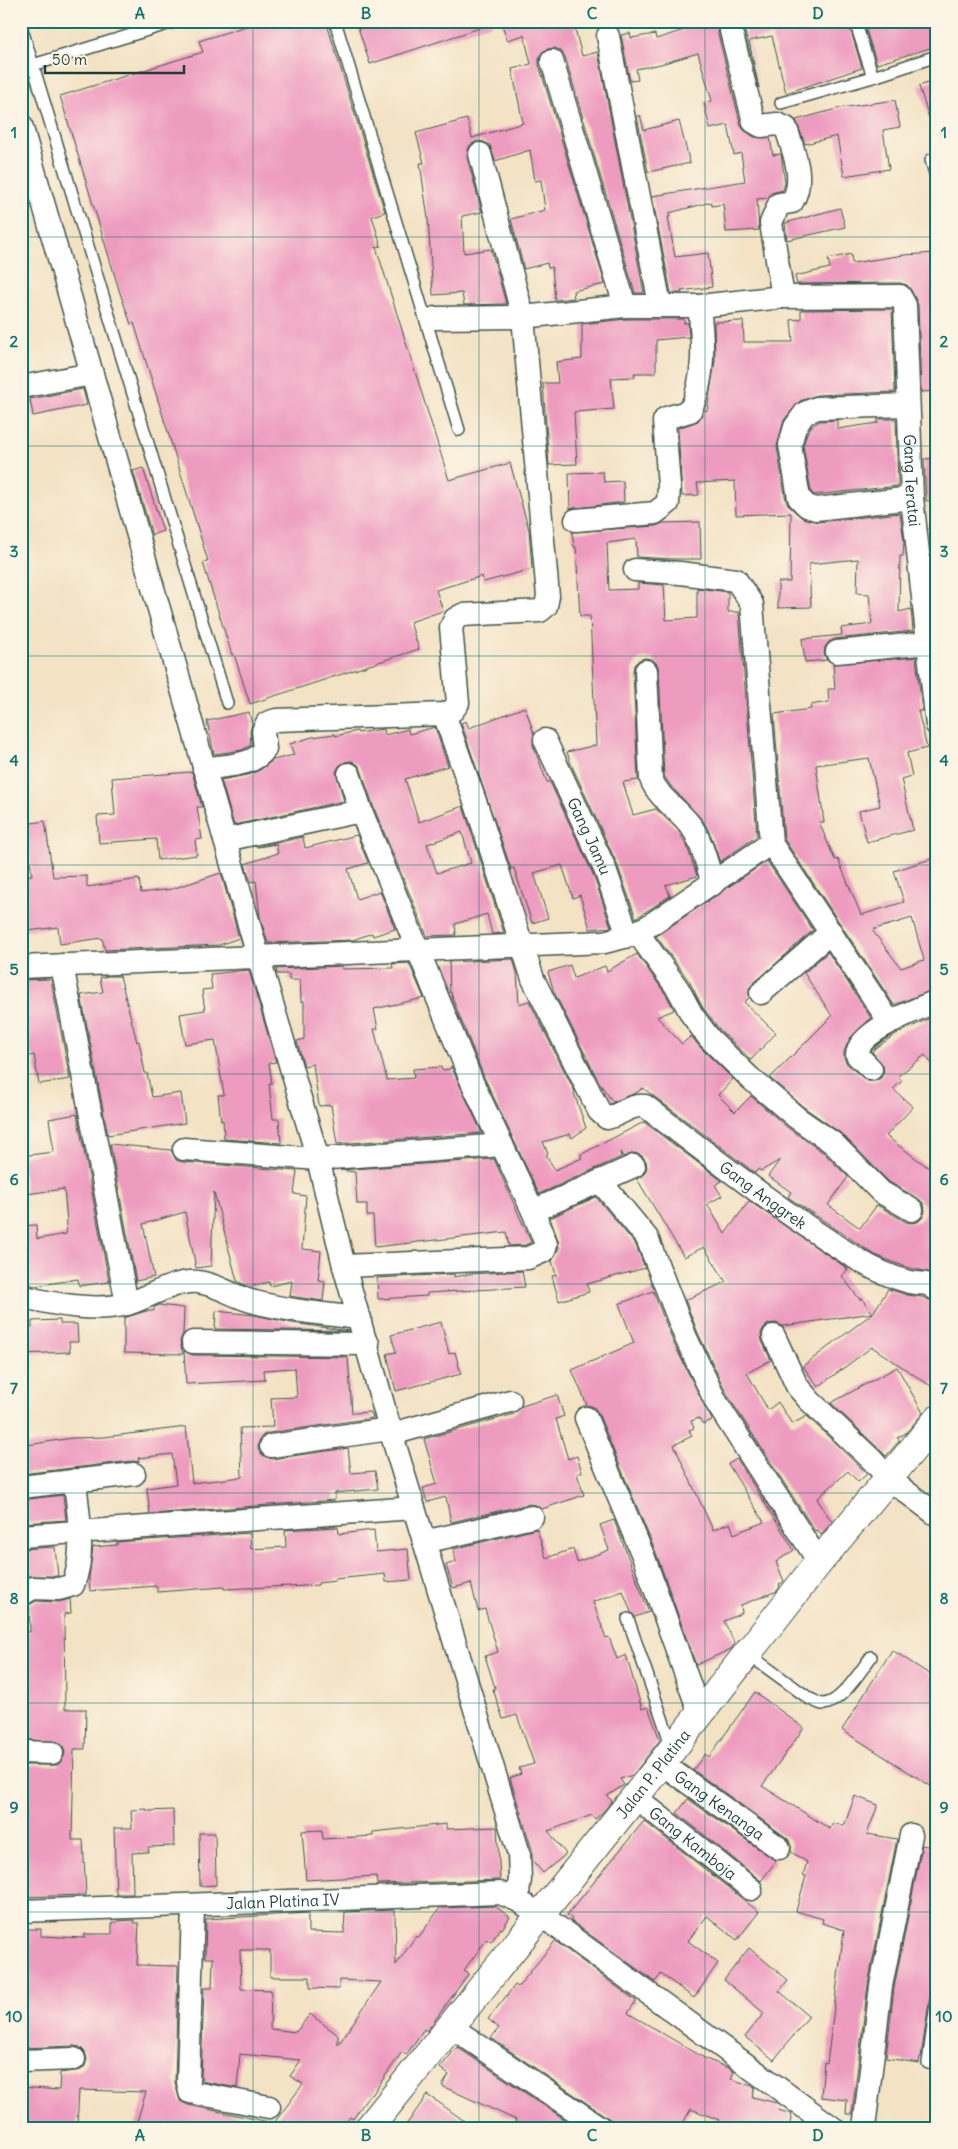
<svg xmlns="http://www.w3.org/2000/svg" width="958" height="2149" viewBox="0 0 958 2149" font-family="Delius,sans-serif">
<rect width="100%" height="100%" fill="#fcf5e5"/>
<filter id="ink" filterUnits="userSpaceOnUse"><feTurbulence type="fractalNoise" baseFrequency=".02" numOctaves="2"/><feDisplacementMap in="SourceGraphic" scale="10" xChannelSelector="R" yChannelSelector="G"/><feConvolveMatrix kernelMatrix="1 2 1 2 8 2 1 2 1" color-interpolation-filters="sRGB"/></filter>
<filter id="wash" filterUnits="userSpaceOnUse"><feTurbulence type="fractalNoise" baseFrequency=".0096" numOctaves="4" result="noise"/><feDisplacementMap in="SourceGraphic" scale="20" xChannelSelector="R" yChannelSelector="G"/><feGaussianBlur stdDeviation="1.12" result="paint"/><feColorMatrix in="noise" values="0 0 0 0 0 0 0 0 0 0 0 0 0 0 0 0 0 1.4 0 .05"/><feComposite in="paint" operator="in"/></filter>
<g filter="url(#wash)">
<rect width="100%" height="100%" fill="#f3e2c4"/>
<g id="blocks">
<path fill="#ee9bc0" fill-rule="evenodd" d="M262 21H326L385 212 372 216 381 246 376 247 449 480 510 463 529 530 532 569 484 582 482 576 436 590 443 611 410 622 419 649 250 704 234 654 232 655 203 563 208 561 134 323 131 324 120 293 60 96 203 52 199 41Z
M356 21H492V24L370 64Z
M501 21H573L582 56 598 52 644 293H635L565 57 561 51 555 48 548 49 542 52 539 58V65L605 284 573 291 574 298 555 300 552 267 548 268 547 263 524 269 511 219 545 210 541 180 535 181 530 150 495 161 490 145 484 142 477 141 470 145 468 150 467 157 482 212 462 216 464 253 491 249 506 304 464 305 462 293 433 295 428 219 420 163H424L416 133 467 119 472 138 523 123 512 69 531 64 524 35 507 40Z
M712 21H722L719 27 718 34 741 126 744 130 754 137 770 138 773 155 781 154 785 183 783 190 771 193 767 198 757 199 759 230 726 232 723 204 712 206 711 202 669 213 670 217H668L675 257 708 253 712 287 681 291 682 293H671L652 196 745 181 741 153 734 155 728 125 710 129 704 103 712 101 698 53 661 64 636 69 638 80 630 81 621 35 630 33 631 38 655 34 656 39Z
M740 21H848L862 68 786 93 772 36 749 41 759 88 744 28Z
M863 21H937V46L877 64Z
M937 80V130H933L919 86Z
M895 100 900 127 883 130 889 169 844 176 837 136 805 144 796 120 840 108Z
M640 115 644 130 679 121 690 163 648 172 637 116Z
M840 208 845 227 787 240 785 223Z
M937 253V391L921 392 918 305 911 290 907 285 900 283 797 284 795 276 830 268 828 259 851 254 852 263 904 255Z
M892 309 895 392 817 395 800 401 784 420 777 447 786 501 790 507 802 518 818 522 900 513 904 541 903 556H900L899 612 911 609 913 631 835 639 829 642 825 647 824 654 827 660 805 662 802 639 842 635 841 628 872 624 869 594 857 593 858 559 809 564 811 607 778 608V582H790L791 513 736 515 735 481 697 483 699 495 682 496 678 428 698 421 704 411 707 410 715 360 714 322 743 321 744 342H793L791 320 801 319V310Z
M626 319H684V323H688L689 337 656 340V373H634L635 377 611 378 614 409 574 412 577 464 549 465 543 383H558L556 362 582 359V324Z
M83 389 87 405 33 416 30 399Z
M878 419H896L898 486 814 495 811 492 803 446 807 433 814 424 820 421 837 420V429L878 423Z
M937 458V500L926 501 924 459Z
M143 468 163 531 152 535 133 471Z
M603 472 604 482 623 481 624 502 570 509 569 473Z
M700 522 701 559H673L637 557 636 539 607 543 609 590 638 589V583L664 585 666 620 697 618V588L728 592V612H739L757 836 720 862 711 836 704 822 670 785 664 776 659 670 657 664 652 659 645 658 639 660 634 665 633 672 638 780 623 782 633 815 656 809 678 830 687 846 697 876 666 885 670 896 636 918 617 864 571 764 567 752 596 745 590 616H580L576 547H574L572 532 656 526 663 523Z
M916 657 922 711H918L927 748 907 753 912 776 901 779 913 830 867 842 859 811 880 806 869 758 816 765 824 822H819L835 860 838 859 861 915 904 902 894 871 937 857V988L894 1005 784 839 774 714 811 709 810 705 829 702 828 689H835L833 664ZM912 918 924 960 901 968 872 930Z
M525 707 534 734 533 745 547 782H550L593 874 611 927 590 929 580 895 573 898 562 865 534 873 548 918 532 923 514 868 511 869 461 723 466 721 469 728Z
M249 712 252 724 250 732 251 745 242 750 214 754 207 721Z
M435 727 448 766 405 779 419 822 463 806 504 933 492 934 487 914 455 924 456 935 427 936 373 806 361 770 358 765 352 761 345 762 339 766 336 772 344 801 234 825 221 780 251 774 260 770 273 760 294 755 290 744 312 737 335 734V736L357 731 358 733 384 729 385 735 408 729 409 734ZM462 832 471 863 437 873 427 844Z
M192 772 202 807H197L202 839 195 840 197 855 158 860 156 839 99 843 97 816 115 815 112 778Z
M45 821 53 877 87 876V887L139 879 141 893 172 889 221 873 239 938 219 945 105 950 102 938 60 944 58 927 21 932V876L32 875 25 824Z
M357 835 368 863 348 869 357 899 380 891 395 929 373 936 372 933 353 940 268 943 260 917 256 881 251 882 245 864 278 853 276 844 257 847 303 837 305 848Z
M767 861 813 930 749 988V998L744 1002 776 1033 751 1060 719 1029 703 1008 689 981 656 936Z
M828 952 871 1018 850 1038 844 1052V1058L847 1064 867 1081H875L881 1078 884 1072 883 1065 872 1052 876 1048 896 1034 937 1015V1071L925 1055 898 1076 902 1081 893 1089 913 1107 886 1136 937 1174V1274L906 1267 875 1255 788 1197 791 1192 768 1176 780 1160 761 1171 758 1169 755 1173 643 1088 636 1093 613 1102 600 1084 554 992 548 972 570 965 574 978 605 966 607 971 637 954 667 996 674 1010 657 1017 682 1044 691 1036 700 1047 733 1079 718 1095 735 1112 751 1096 788 1128 824 1153 848 1177 828 1205 860 1228 877 1205 906 1222 911 1223 918 1222 923 1217 925 1211 924 1204 919 1199 889 1182 842 1134 805 1108 770 1078 832 1016 804 973Z
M513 959 517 973 519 1004 529 1001 575 1092 574 1093 586 1128 572 1138 570 1134 543 1142 548 1154 546 1155 555 1170 582 1158 580 1155 644 1122 722 1181 715 1185 722 1196 707 1204 725 1234 749 1201 848 1269 842 1276 860 1300 861 1298 873 1313 888 1289 907 1295 922 1297 937 1303V1377L931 1386 872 1347 818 1387 803 1366 873 1313 783 1326 775 1323 768 1324 763 1329 761 1334 762 1341 771 1360 747 1373 768 1410 778 1402 792 1424 807 1416 867 1474 858 1482 848 1471 817 1499 832 1522 821 1535 818 1530 815 1531 728 1396 698 1333 685 1300 726 1282 704 1247 684 1257 637 1179 644 1174 647 1168 646 1161 642 1156 635 1153 623 1157 620 1152 621 1157 539 1194 484 1077 453 1000 451 992 450 993 449 962Z
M409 963 424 998 374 1009 378 1029H374L387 1080 414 1078 413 1069 441 1067 442 1070 450 1069 451 1066 482 1133 337 1144 331 1105 319 1106 313 1064 304 1066 297 1041 304 1039V1001L301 1002 300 980H289V974H277L276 969 342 966V969L393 968 392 964Z
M249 970 276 1062 269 1063 272 1084H269L273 1119H279L281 1143 224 1139 223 1120 221 1121 218 1095H224L215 1040 185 1044 180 1014 205 1010 202 990 212 989 210 974Z
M108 976H120L137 1042 139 1041 145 1073H147L152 1097 181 1093 185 1123 108 1135 81 995 103 992 100 978Z
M51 979 70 1079 39 1084 34 1055 21 1058V980Z
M77 1114 109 1282 79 1286 78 1279 35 1286 29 1284 28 1277 21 1278V1226L36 1225 37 1239 66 1234 67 1221 64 1189 26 1194 21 1156 54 1152 49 1119Z
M110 1144 171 1150 176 1160 183 1162 297 1171 294 1194 306 1196 302 1249 321 1251 318 1280 325 1281 323 1301 290 1296 292 1281 270 1286 269 1282 249 1287 237 1281 214 1192 211 1266 196 1268 185 1212 143 1224 154 1277 136 1281Z
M494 1159 531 1242 525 1245 509 1246 506 1232 375 1247 373 1216H367V1204H357L355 1172 340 1170Z
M596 1197 636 1245 645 1268 587 1284 589 1292 559 1301 552 1276 556 1275 552 1261 559 1248 558 1240 550 1218Z
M522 1271 525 1287 427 1293V1296L378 1299 377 1278 454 1274V1277L471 1274Z
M653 1291 674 1344 712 1420 703 1424 699 1418 691 1421 694 1428 689 1430 692 1436 674 1445 713 1530 730 1523 734 1534 764 1522 728 1464 737 1459 794 1550 776 1562 784 1581 779 1585 780 1587 777 1591 741 1605 742 1613 724 1621 735 1644 731 1649 696 1665 656 1553 598 1413 594 1407 587 1405 572 1370 634 1343 619 1304Z
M159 1305 184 1308 183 1334 180 1341 183 1354 124 1353V1318L146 1311H154V1308Z
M216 1311 254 1315 292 1323 349 1331 215 1329Z
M60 1320V1324H77L78 1342H69L70 1352 21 1354V1329L32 1327V1321Z
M441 1322 449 1354 455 1352 461 1374 396 1391 387 1354 396 1352 391 1335Z
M184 1351 193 1355 348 1357 352 1413 371 1412 373 1418 269 1433 263 1435 259 1441 258 1448 261 1454 272 1459 348 1448 351 1473 375 1471 378 1489 335 1493V1500L150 1514 147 1488 176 1484 172 1454 138 1458 139 1462 132 1461 21 1474V1446L72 1438 104 1437 186 1427 192 1483 242 1477 240 1428 273 1427 271 1398 297 1397 295 1368 264 1370 265 1380 186 1384Z
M897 1367 923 1413 906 1433 897 1438 900 1440 886 1456 831 1403Z
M557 1395 564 1416 556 1419 568 1459 577 1456 582 1472 577 1474 584 1495 542 1509 536 1505 529 1504 451 1522 446 1497 427 1502 423 1488 437 1484 424 1439 514 1414 522 1406Z
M63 1495 66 1520 23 1523 21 1500Z
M614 1520 649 1612 635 1617 631 1612 623 1591 593 1602 606 1638 609 1637 617 1659 626 1655 642 1709 648 1707 660 1740 633 1775 620 1779 624 1785 607 1796 612 1801 602 1813 595 1819 592 1815 548 1831 566 1854 543 1873 532 1860V1850L510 1778 521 1774 519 1768 534 1764 517 1715 503 1719 493 1689 495 1688 485 1656 498 1652 485 1609 478 1611 471 1583 453 1588 446 1565 456 1562 453 1549 537 1529 546 1558 573 1549 577 1562 609 1550 600 1525Z
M338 1527 339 1534 374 1530 376 1552 408 1549 411 1580 386 1582 385 1574 335 1579V1581L318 1583V1585L290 1587V1586L224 1589V1587L157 1592V1586L90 1591 89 1578 93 1547 117 1545V1542L250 1533 251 1549 286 1547 285 1530Z
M55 1547 58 1576H21V1549Z
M70 1599 71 1613 64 1614 65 1709H86L85 1749H74L72 1840H83L86 1895 21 1897V1765H58L63 1759 65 1753 63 1746 58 1742 21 1739V1684H23L21 1632H30L29 1605 36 1601 59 1602Z
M892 1650 937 1679V1790L842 1730Z
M755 1692 804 1728 762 1786 830 1829 833 1823 844 1826 855 1796 878 1805 867 1834 897 1839 868 1984 852 2114H846L847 2100 821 2097 824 2062 827 2063 844 1930 822 1923 823 1919 796 1911 806 1876 803 1875 807 1862 791 1852V1843L787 1838 693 1770 705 1754 709 1757Z
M688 1799 776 1861 761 1881 677 1813Z
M147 1809V1811L173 1810 174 1846 148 1847 149 1852 132 1853 133 1894H116L114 1828H132L131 1810Z
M644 1821 759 1912 737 1940 707 1916 688 1941 718 1963 694 1998 661 1974 655 1982 571 1921 572 1919 567 1915Z
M446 1824V1829L497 1827 500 1880 377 1884 376 1876 306 1880 302 1831 322 1830 323 1839 373 1836V1832Z
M199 1833H215L216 1885 200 1886Z
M922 1845 937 1848V1990L931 1992 930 1996 921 2057H920L919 2063 886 2058 894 1988Z
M495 1906 510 1917 502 1929 501 1928 491 1942 487 1939 464 1970 469 1973 430 2027 427 2031 424 2029 406 2055 402 2052 372 2095 370 2094 353 2119 350 2117 342 2128H183L167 2123 166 2128H135L146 2092 79 2090 77 2128H21V2087L59 2090 60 2073 81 2070 85 2066 87 2059 85 2052 80 2047 74 2046 21 2048V2008H23L24 1970H21V1929H41V1936L85 1938V1934H112V1922H117V1921L134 1920V1923H139L137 1965 178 1966 175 2082 180 2101 188 2105 274 2123 303 2084 290 2076 301 2060 240 2054 237 2088 201 2081 204 1988H212L213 1958H205L206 1919 308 1913V1932L344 1933 345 1912 395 1910 396 1965 416 1936 418 1938 440 1908ZM240 1950H270V1977H310V1988L339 1989V1980L381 1982 338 2045V2035L310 2014 296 2032 270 2029 271 1990 241 1989Z
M555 1941 636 2001 628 2013 706 2059 729 2068 734 2072 731 2079 755 2087 752 2097 777 2103 779 2105 778 2110 792 2114 789 2128H717L719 2120 691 2109 680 2128H623L491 2038 499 2028 488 2019 515 1985 518 1987Z
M749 1948 788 1980 779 1991 809 2016 774 2060 745 2037 764 2013 724 1980Z
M457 2047 576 2127 575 2128H513L516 2120 442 2086 449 2075 440 2068Z
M427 2095 438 2102 474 2128H404Z"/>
</g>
</g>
<g filter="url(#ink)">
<use href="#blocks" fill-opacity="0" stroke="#3f564a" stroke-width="1"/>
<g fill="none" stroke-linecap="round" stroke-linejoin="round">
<g stroke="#3f564a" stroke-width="14">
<path id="service" d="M335 21 459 430
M855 21 873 77
M21 26 227 703
M33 65 177 21
M781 103 873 77 937 56
M931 160 937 180
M628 1619 672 1747
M748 1654 810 1699C813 1700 818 1703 822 1704 840 1705 861 1670 871 1657
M937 1997 928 2063 937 2064"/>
</g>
<g stroke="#3f564a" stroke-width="25">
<g id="minor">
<path d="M731 31 754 122 761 126 777 124 786 128C793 150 806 180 792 202L779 204 771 223 783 297"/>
<path d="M608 36 660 305"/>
<path d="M552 61 625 306"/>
<path d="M21 125 258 956 318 1159 344 1266 390 1429 519 1854 520 1879 517 1900"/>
<path id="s1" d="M435 318 523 317 625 306H699L783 297 900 296 905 305 912 498 937 725"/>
<path d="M21 387 92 374"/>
<path d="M908 405 817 408 805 413 795 427 790 445 799 498 807 506 816 509 912 498"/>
<path d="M576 520 655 513 668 503 669 486 664 421 666 418 690 411C706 378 703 341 699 306"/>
<path d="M635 570 680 573 736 580 752 604 771 843 889 1021"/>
<path d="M837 652 928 643"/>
<path d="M646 671 651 779C660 801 680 809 693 829 702 842 708 868 713 884"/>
<path id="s2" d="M444 714 477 807 533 979 599 1111 607 1118C621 1115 630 1104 645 1106 714 1159 783 1213 857 1259 873 1269 891 1277 909 1282 923 1285 923 1280 937 1290"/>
<path id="s3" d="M545 740 605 869 628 936"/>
<path d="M204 769C224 765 253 767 265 749L263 731 267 723 276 720 444 714 453 710 458 703 451 627 455 619 462 615 540 611 546 606 548 596 523 317 480 154"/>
<path d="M225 840 361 811"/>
<path d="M637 932 678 989 692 1015 709 1038 750 1078 797 1118 833 1143 881 1192 912 1210"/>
<path d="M62 965 127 1304"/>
<path d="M21 967 604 942 628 936 647 927 771 843"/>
<path d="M761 993 831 932"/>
<path d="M871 1069 857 1055C857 1032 918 1009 937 1001"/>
<path d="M184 1149 318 1159 502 1145"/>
<path d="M600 1181 647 1238 686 1338 716 1402 819 1562"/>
<path d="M533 1211 634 1166"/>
<path d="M344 1266 528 1258 544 1251 546 1244 533 1211 472 1082 361 811 349 774"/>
<path d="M21 1296C51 1304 99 1313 130 1303 149 1297 178 1279 198 1282 217 1284 236 1298 255 1302 289 1311 324 1314 360 1318"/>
<path d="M774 1336 797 1386 809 1400 872 1460 889 1479 937 1515"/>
<path d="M193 1342 368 1344"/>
<path d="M586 1418 644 1558 700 1714"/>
<path d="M392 1434 510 1401"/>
<path d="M271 1446 390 1429"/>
<path d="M21 1487 134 1474"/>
<path d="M21 1536 414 1508"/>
<path d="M424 1542 532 1517"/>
<path d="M21 1595 33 1588 59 1589 73 1585C86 1552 78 1514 75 1480"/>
<path d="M21 1752 52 1753"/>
<path id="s4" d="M661 1763 779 1848"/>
<path id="s5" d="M635 1797 751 1889"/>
<path d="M193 1905 188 2082 190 2092 269 2107"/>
<path id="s6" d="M21 1911 500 1893 517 1900 541 1915 833 2128"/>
<path d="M451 2027 601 2128"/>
<path d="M21 2061 74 2059"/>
<path d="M864 2128 881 1986 911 1835"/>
</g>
</g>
<g stroke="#3f564a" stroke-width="30">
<g id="tertiary">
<path id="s7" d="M369 2128 635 1797 819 1562 937 1420"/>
</g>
</g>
<use href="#service" stroke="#fff" stroke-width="11"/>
<use href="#minor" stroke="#fff" stroke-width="22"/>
<use href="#tertiary" stroke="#fff" stroke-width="28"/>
</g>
</g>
<path fill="none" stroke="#0f766e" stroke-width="1" stroke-opacity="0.55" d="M253 21V2128M479 21V2128M705 21V2128M21 237H937M21 446H937M21 656H937M21 865H937M21 1074H937M21 1284H937M21 1493H937M21 1703H937M21 1912H937"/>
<g text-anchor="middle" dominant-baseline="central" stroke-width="4" stroke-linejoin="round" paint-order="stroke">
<g font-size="16" fill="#1f3d34" stroke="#fcf5e5">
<text stroke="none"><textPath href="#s1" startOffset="652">Gang Teratai</textPath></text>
<text stroke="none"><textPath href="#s3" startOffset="106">Gang Jamu</textPath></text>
<text stroke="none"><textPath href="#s2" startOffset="626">Gang Anggrek</textPath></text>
<text stroke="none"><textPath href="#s7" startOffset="454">Jalan P. Platina</textPath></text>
<text stroke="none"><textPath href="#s4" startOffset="72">Gang Kenanga</textPath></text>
<text stroke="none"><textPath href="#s5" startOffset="74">Gang Kamboja</textPath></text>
<text stroke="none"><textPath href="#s6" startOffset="262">Jalan Platina IV</textPath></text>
</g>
</g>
<rect width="958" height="2149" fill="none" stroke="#fcf5e5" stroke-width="55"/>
<path d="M45 65v8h139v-8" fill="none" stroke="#1f3d34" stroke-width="2.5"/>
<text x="52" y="65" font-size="15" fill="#1f3d34" stroke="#fcf5e5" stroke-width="4" paint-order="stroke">50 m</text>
<rect x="28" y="28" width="902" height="2094" fill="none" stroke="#0f766e" stroke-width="2"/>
<g font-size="16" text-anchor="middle" font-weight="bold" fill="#0f766e">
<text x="140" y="19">A</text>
<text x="366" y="19">B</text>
<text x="592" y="19">C</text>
<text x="818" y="19">D</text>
<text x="14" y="138">1</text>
<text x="944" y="138">1</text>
<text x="14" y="347">2</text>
<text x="944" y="347">2</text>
<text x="14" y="557">3</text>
<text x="944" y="557">3</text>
<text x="14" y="766">4</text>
<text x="944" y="766">4</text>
<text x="14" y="975">5</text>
<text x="944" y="975">5</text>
<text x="14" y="1185">6</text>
<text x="944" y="1185">6</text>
<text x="14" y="1394">7</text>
<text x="944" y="1394">7</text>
<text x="14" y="1604">8</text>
<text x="944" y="1604">8</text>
<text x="14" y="1813">9</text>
<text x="944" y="1813">9</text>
<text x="14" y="2022">10</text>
<text x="944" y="2022">10</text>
<text x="140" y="2141">A</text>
<text x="366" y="2141">B</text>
<text x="592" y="2141">C</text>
<text x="818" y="2141">D</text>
</g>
</svg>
